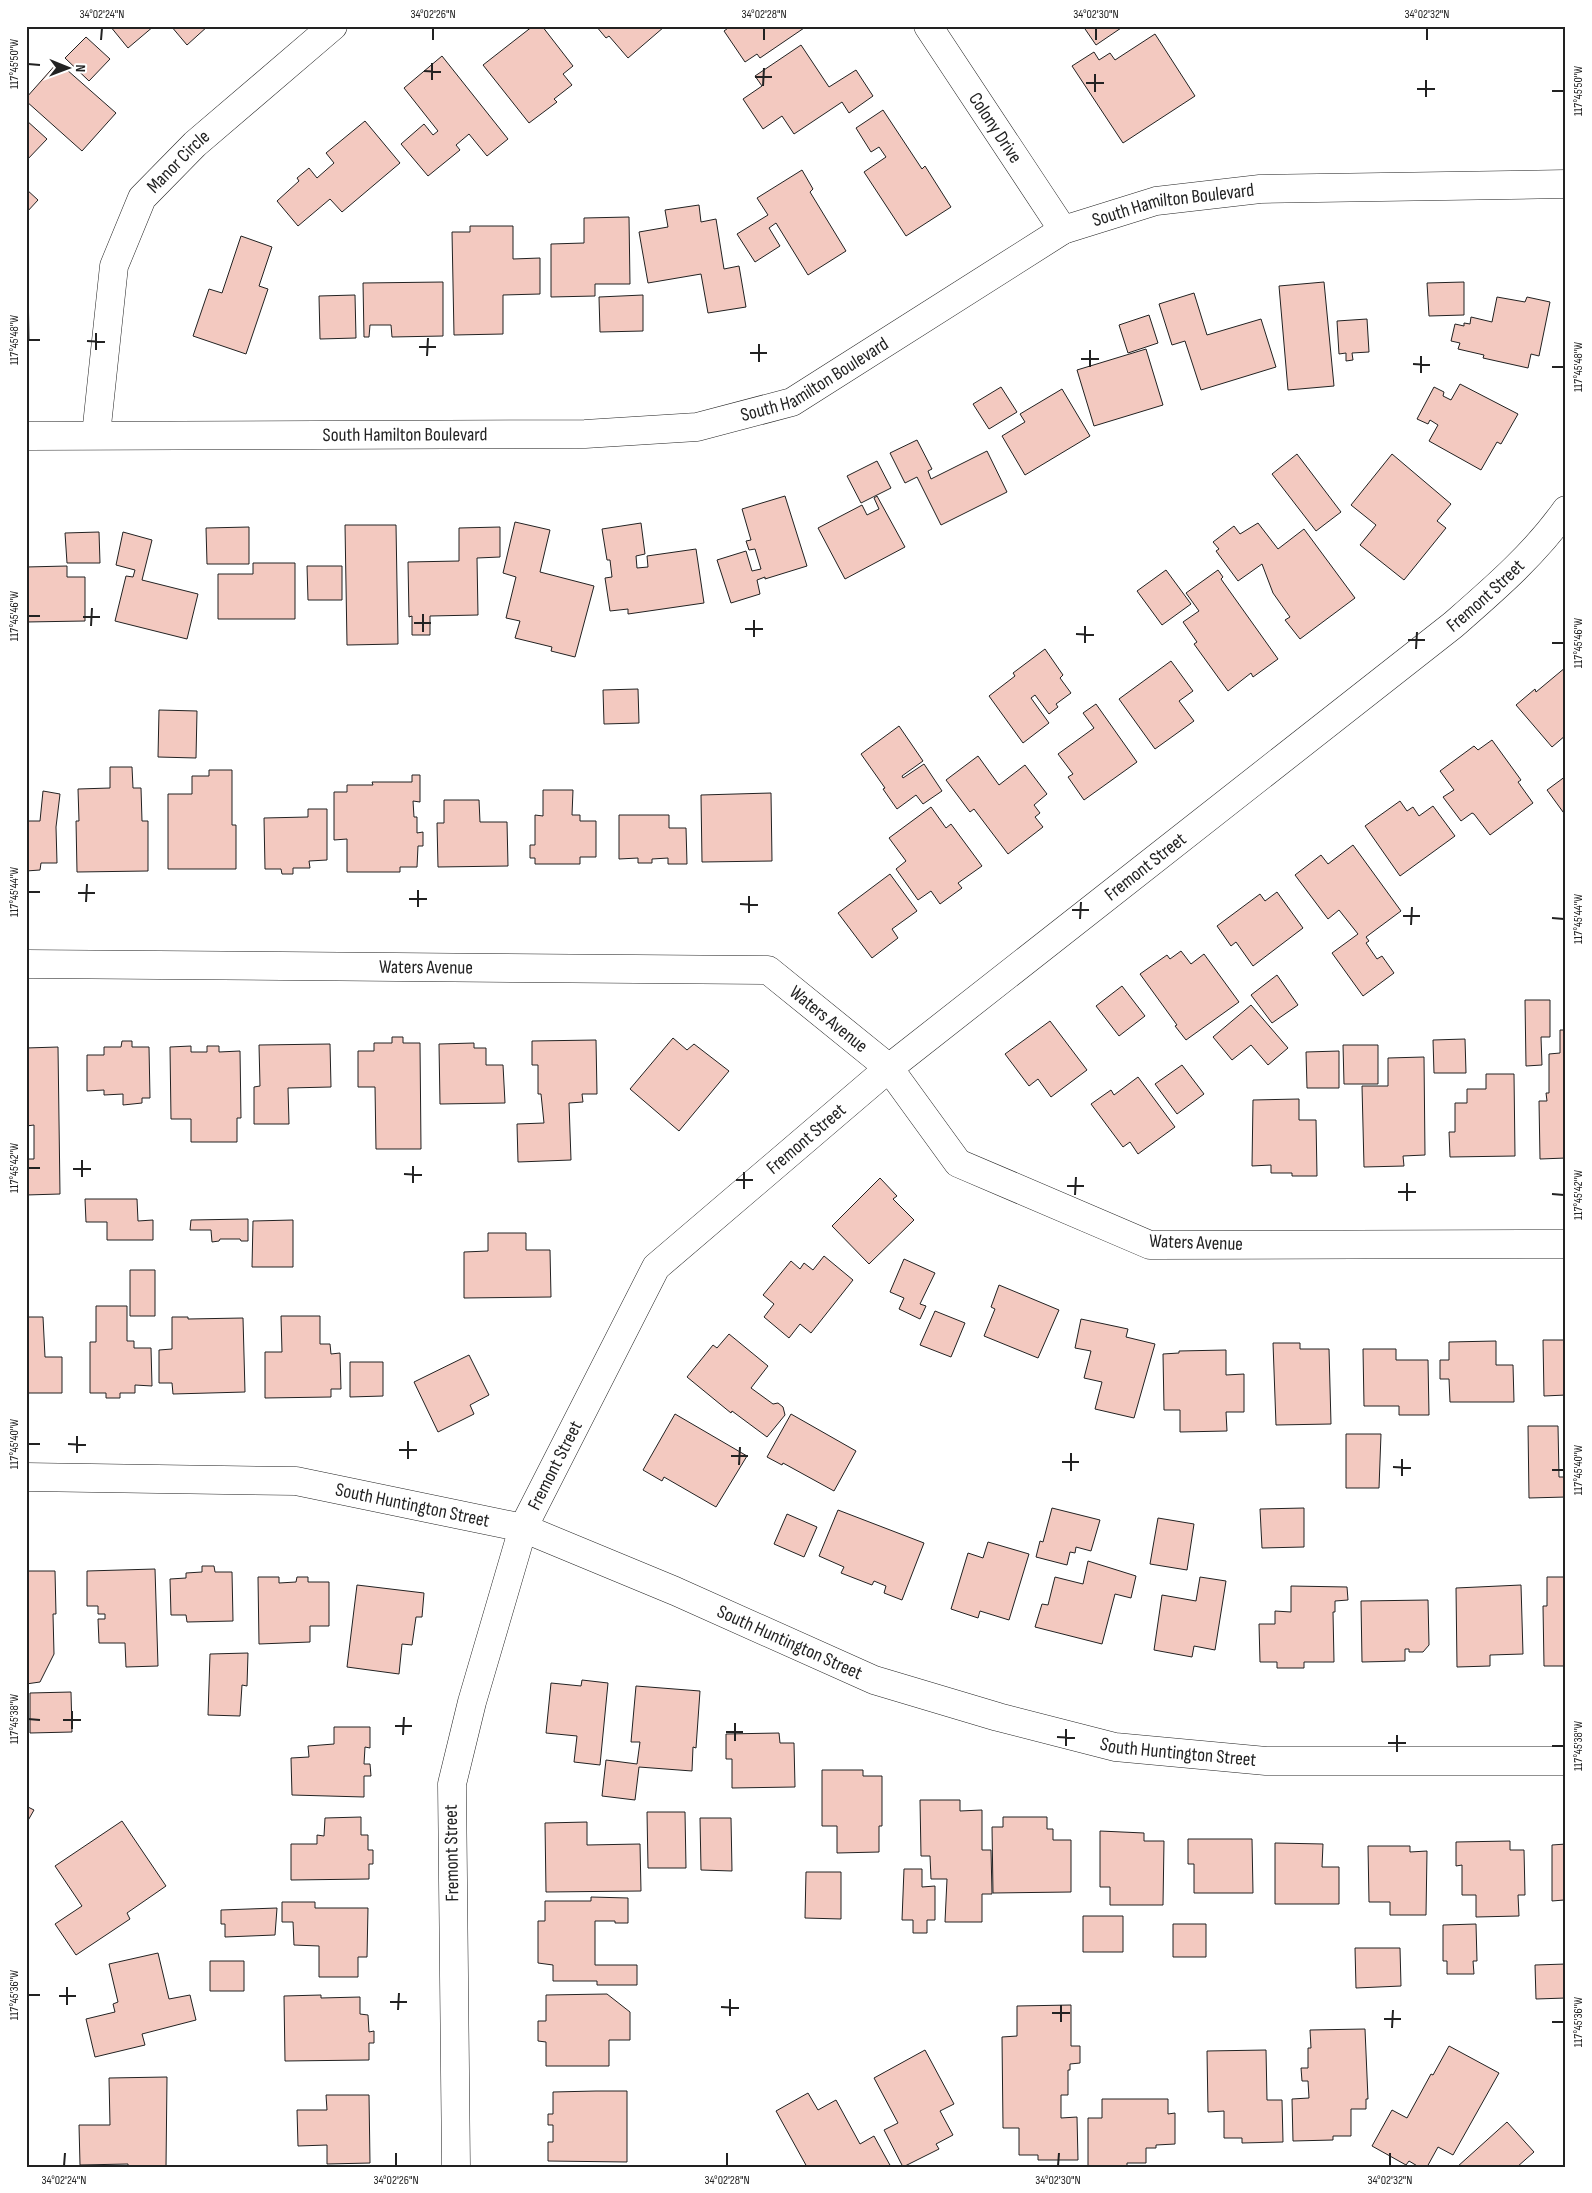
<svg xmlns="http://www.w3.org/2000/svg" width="1592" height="2193" viewBox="0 0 1592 2193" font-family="'Sofia Sans Condensed',sans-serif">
<rect width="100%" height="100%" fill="#fff"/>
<path fill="#f3c9c0" stroke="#222" d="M110 26H154L128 48Z
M171 26H208L187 45Z
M533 26H542L573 66 563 74 572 85 554 99 557 102 529 123 483 65Z
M596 26H664V27L628 58 609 36 606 38Z
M731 26H807L760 58 757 54 745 62 724 31Z
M1083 26H1124L1096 45Z
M1155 34 1195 96 1123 143 1072 66 1094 52 1099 60 1110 53 1115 60Z
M86 37 110 59 89 81 65 58Z
M801 45 829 87 856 70 873 96 849 113 842 102 794 134 782 116 763 129 743 99 762 86 755 76Z
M442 56 508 139 487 156 469 134 456 145 460 150 428 176 401 144 424 124 433 135 438 131 404 88Z
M58 62 116 113 82 151 26 101V98Z
M883 110 922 169 925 166 951 207 906 236 864 172 886 157 879 147 871 152 856 128Z
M26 120 47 139 26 161Z
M365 121 400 163 342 212 330 199 298 226 277 201 299 181 297 178 309 168 317 178 334 163 326 153Z
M802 170 813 189 810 192 846 251 808 275 776 223 769 228 780 246 755 262 737 234 768 215 757 198Z
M26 189 38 200 26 213Z
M699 205 701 222 716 219 724 269 739 266 746 307 708 313 701 274 648 283 639 232 668 227 665 210Z
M629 217 630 284H595V296L551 297V244L584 243V218Z
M470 226H513V259L540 258V294L503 295V334L454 335 452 232H470Z
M241 236 272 247 259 286 268 289 246 354 193 336 209 289 222 293Z
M443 282V336L392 337 391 325H370L369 337H364L363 283Z
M1324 282 1334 386 1288 390 1279 286Z
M1464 282V315L1429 316 1427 283Z
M26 283H28L29 341H26Z
M1194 293 1207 335 1261 319 1276 367 1201 390 1185 341 1172 345 1159 304Z
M355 295 356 338 320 339 319 296Z
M643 295V331L600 332 599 297Z
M1497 297 1525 302 1527 297 1550 302 1539 356 1531 354 1528 368 1483 358 1484 355 1458 349 1460 343 1451 341 1455 324 1464 326V323L1470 324 1471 317 1492 322Z
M1149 315 1158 343 1128 353 1119 325Z
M1367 319 1369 352 1352 353 1353 360 1346 361V353L1339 354 1337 321Z
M1146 349 1163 405 1094 426 1077 370Z
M1460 384 1518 414 1501 444 1497 442 1481 470 1429 441 1438 425 1430 420 1428 424 1417 419 1434 387 1444 392 1443 396 1451 400Z
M1001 387 1017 412 989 429 973 404Z
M1062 389 1090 436 1025 475 1002 436 1025 422 1020 414Z
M917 440 932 469 928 471 931 479 987 451 1007 492 941 525 917 477 905 483 890 453Z
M1297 454 1341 512 1316 531 1272 474Z
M1392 454 1451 504 1437 521 1446 528 1404 580 1360 545 1376 525 1351 505Z
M877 461 891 488 861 503 847 476Z
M785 496 807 566 765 579V577L757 580 760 594 731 603 717 560 746 551 752 571 761 569 755 549 749 550 746 541 751 540 742 509Z
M877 496 905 547 845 579 818 528 862 505 867 515 879 509 874 498Z
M515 522 550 530 540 572 594 586 575 657 551 651 552 647 515 638 520 621 506 618 516 577 503 573Z
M641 523 645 554 636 556 637 568 648 567 647 556 696 549 704 603 628 614V609L610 611 605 578 612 577 610 560H607L602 529Z
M1258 523 1278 549 1304 529 1355 598 1300 639 1285 620 1290 617 1273 593 1262 564 1238 581 1216 551 1219 549 1213 542 1234 526 1240 534Z
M345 525H396L398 644 347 645Z
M249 527V564H207L206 528Z
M500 527V557L477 558 478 615 430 616V635H412V616L409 617 408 562 459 561V528Z
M99 532 100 563H67L65 533Z
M123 532 152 540 142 580 198 594 187 639 115 621 126 576 133 577 135 570 116 565Z
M253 563H295V619H218V574H253Z
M67 566V577H85V621L26 622V567Z
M307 566H342V600H308Z
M1166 570 1191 604 1162 625 1137 591Z
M1218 570 1223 577 1221 579 1278 659 1253 677 1251 673 1228 691 1194 644 1197 642 1183 622 1199 611 1186 593Z
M1045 649 1063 675 1060 678 1071 693 1056 704 1058 707 1049 714 1035 695 1031 698 1049 723 1023 743 989 696 1015 676 1013 673Z
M1171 661 1193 691 1179 701 1194 721 1155 749 1119 699Z
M1566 667V735L1552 747 1516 705 1535 689 1536 692Z
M638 689 639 723 604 724 603 690Z
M1096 704 1137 762 1084 800 1068 777 1073 774 1058 754 1094 728 1083 713Z
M159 710 197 711 196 758 158 757Z
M899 726 923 761 902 776 903 778 924 764 942 791 923 804 916 795 897 809 883 789 885 788 861 754Z
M1492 740 1521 780 1518 782 1533 803 1490 835 1474 814 1472 813 1461 821 1443 797 1454 790 1440 771 1474 746 1478 750Z
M978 756 999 785 1025 765 1047 794 1034 805 1040 813 1035 817 1043 827 1008 854 974 809 970 812 946 780Z
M110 767H132L133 788H141L142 821H148V871L77 872 76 821H79L78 789 110 788Z
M209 770H232V825H236V869H168V794H192V776H209Z
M412 775H420V802L413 801 414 817H417V833L423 832V846H418L417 867H400V872H347V839L334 840V792H347V785H373L372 782H412Z
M1566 776V816L1547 790Z
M543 790H573L572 815H580V821H596V857H580V864H535V858H530V845H535V815L543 816Z
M43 791 60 794 56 827 57 863H41L40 870 26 871V821H40Z
M771 793 772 861 702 862 701 795Z
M444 800H479L480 822H507L508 866 438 867 437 823H444Z
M1400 801 1407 811 1413 807 1419 816 1433 806 1455 836 1400 876 1365 826Z
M931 807 946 828 951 824 982 866 958 883 962 888 940 904 931 891 918 900 896 869 906 861 889 838Z
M308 809H327V860L309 861 310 868H293V874H282L281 869H265L264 818 308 817Z
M619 815H669V828H686L687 864H668V858L652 859V863H638V858L619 859Z
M1353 845 1401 911 1366 937 1369 941 1366 943 1377 959 1382 956 1394 973 1363 996 1332 953 1358 934 1339 910 1328 919 1295 875 1321 855 1328 864Z
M890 874 917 911 892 929 898 938 872 958 838 913Z
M1277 892 1303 928 1253 966 1236 942 1231 946 1217 926 1260 894 1265 901Z
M1181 951 1191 964 1204 954 1239 1002 1186 1040 1175 1026 1177 1025 1140 974 1167 955 1170 959Z
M1277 975 1298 1005 1272 1023 1251 995Z
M1122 986 1145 1016 1119 1036 1096 1006Z
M1525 1000H1550V1037H1541L1542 1065 1526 1066Z
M1251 1005 1288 1048 1268 1065 1251 1045 1232 1060 1213 1037Z
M1050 1021 1087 1070 1051 1097 1038 1079 1029 1086 1005 1054Z
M1560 1030H1566V1158L1540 1159 1539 1101H1547L1546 1093H1549V1054L1560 1053Z
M392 1037H403V1043H420L421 1149H376L375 1087H358V1051H374V1043H392Z
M673 1038 687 1050 694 1044 729 1071 679 1131 630 1089Z
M1465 1039 1466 1073H1434L1433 1040Z
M596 1040 597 1094H582L583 1102 569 1103 571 1160 518 1162 517 1124 544 1123 541 1094H538V1065H532V1041Z
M122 1041H132V1047H149L150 1098H142V1103L123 1105V1094L104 1095V1090L87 1091V1055H104V1047H121Z
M474 1043V1048H486V1065H503L505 1103 440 1104 439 1044Z
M330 1044 331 1087 288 1088 289 1124H254V1087L260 1086 259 1045Z
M1343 1045H1378V1084H1344Z
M191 1046V1052H207V1046H219V1052L240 1051 241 1118H237V1142H191V1119H171L170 1047Z
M58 1047 60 1194 26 1195V1159H34V1125L26 1126V1048Z
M1339 1051V1088H1307L1306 1052Z
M1424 1057 1425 1155 1403 1156 1404 1166 1364 1167 1362 1086H1388V1058Z
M1182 1065 1204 1094 1177 1114 1155 1084Z
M1486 1074H1514L1515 1156 1450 1157 1449 1132H1455V1103H1467V1089H1486Z
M1138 1077 1175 1127 1138 1154 1130 1142 1123 1147 1091 1104 1111 1090 1114 1095Z
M1299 1099V1120H1316L1317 1176H1292V1173H1271V1165L1252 1166 1253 1100Z
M880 1178 897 1196 893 1199 914 1220 869 1264 832 1226Z
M85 1199H137L138 1221 153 1220V1240H107V1222H86Z
M248 1219V1241H241L240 1239H220L219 1241 212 1242 211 1230H190L191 1220Z
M293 1220V1267H252L253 1221Z
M488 1233H526V1250H550L551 1297 464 1298V1252L488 1251Z
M824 1256 853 1280 811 1333 800 1324 789 1338 764 1317 774 1304 763 1295 791 1261 800 1269 804 1263 813 1270Z
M904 1259 935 1273 920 1304 926 1306 920 1319 899 1309 904 1298 890 1292Z
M130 1270H155V1316H130Z
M999 1285 1059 1310 1038 1358 984 1336 995 1309 991 1307Z
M96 1306H127V1341H134V1348H151L152 1386 135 1385V1393H120V1398H106V1393H90V1342H96Z
M935 1311 965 1323 951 1357 920 1345Z
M281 1316H320V1344H330L331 1354 340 1353 341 1389H331V1397L265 1398V1352H282Z
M26 1317H43L45 1357H62V1393H26Z
M172 1317H188V1319L243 1318 245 1392 173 1394 172 1383H159V1350L172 1349Z
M1081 1319 1128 1329 1126 1337 1155 1344 1134 1418 1095 1409 1102 1382 1084 1378 1091 1351 1075 1348Z
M729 1334 768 1366 751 1388 773 1404 778 1403 783 1407 785 1415 767 1437 732 1411 731 1413 687 1377 713 1345 717 1348Z
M1543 1340H1566V1395L1544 1396Z
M1496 1341V1365H1513L1514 1402H1450L1449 1379H1440V1360H1449V1342Z
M1273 1343H1300V1349H1329L1331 1424 1276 1425Z
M1363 1349H1396V1360H1428L1429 1415H1399V1406H1364Z
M1226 1350V1375L1244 1374V1412H1226L1227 1431 1180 1432V1410H1164L1163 1354 1179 1353V1351Z
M469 1355 489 1395 470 1405 474 1414 438 1432 414 1382Z
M350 1362H383V1396L350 1397Z
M675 1414 747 1456 716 1507 664 1477 662 1481 643 1470Z
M791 1414 856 1451 834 1491 783 1463 782 1465 767 1457Z
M1528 1426H1558L1559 1477H1566V1497L1529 1498Z
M1346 1434H1381L1379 1488H1346Z
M1052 1508 1100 1520 1091 1551 1076 1547 1075 1553 1070 1552 1067 1565 1036 1557 1040 1541 1043 1542Z
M1304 1508V1547L1262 1548 1260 1509Z
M838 1510 924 1543 902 1600 884 1593 886 1586 874 1581 872 1585 841 1573 844 1567 819 1556Z
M787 1514 817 1527 804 1557 774 1544Z
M1158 1518 1194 1524 1187 1570 1150 1564Z
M988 1542 1029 1554 1009 1620 980 1611 978 1618 951 1609 968 1553 983 1558Z
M1088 1561 1136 1576 1131 1598 1115 1594 1102 1644 1035 1627 1042 1604 1048 1605 1055 1577 1083 1584Z
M202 1566H214L215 1572H232L233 1621 187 1622 186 1615H171L170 1579 186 1578V1573L202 1572Z
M155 1569 158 1666 126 1667 125 1643H99L98 1619H105V1614H98V1606H87V1571Z
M26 1571H55L56 1614H53L54 1654 40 1682 26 1684Z
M258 1577H279V1583L296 1582 297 1577H308V1582H329V1626H310V1642L259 1644Z
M1200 1577 1226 1581 1215 1650 1194 1646 1192 1657 1154 1650 1162 1595 1196 1601Z
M1547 1577H1566V1666H1544L1543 1606H1547Z
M357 1585 424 1593 422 1617H416L412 1645 402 1644 399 1674 347 1667Z
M1521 1585 1523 1654 1490 1655V1666L1457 1667 1456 1588Z
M1291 1586 1347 1587 1348 1600 1335 1601V1612H1333L1334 1662H1304V1668H1277V1662H1260L1259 1624H1275V1611L1291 1612Z
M1428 1600 1429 1645 1423 1652H1409V1649H1405V1661L1362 1662 1361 1601Z
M248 1653 247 1686 242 1685 240 1716 208 1715 210 1654Z
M582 1680 608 1683 600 1765 574 1762 577 1736 546 1733 551 1683 581 1686Z
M636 1686 700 1691 696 1748 693 1747 692 1771 639 1767 635 1800 602 1796 606 1760 637 1764 640 1742H631Z
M71 1692 72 1732 30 1733V1693Z
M334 1727H370V1748L365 1747 364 1764H370L371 1776H364V1797L292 1795 291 1758 309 1757 308 1746 334 1744Z
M779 1733 780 1743H794L795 1787 732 1788V1759H726V1734Z
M822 1770H863V1776H882V1826H879V1852L837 1853V1826H822Z
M920 1800H960V1811L982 1810V1850H991L992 1894H982V1922H945L947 1879H931L930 1856H921Z
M26 1806 34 1810 26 1824Z
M647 1812H685L686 1868H648Z
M361 1817V1835H368V1850H373V1864H369V1879L291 1880V1844H317V1835L324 1836 325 1818Z
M1003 1817H1047V1829H1053V1840H1071V1892L993 1893 992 1827H1003Z
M700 1818H731L732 1871 701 1870Z
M122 1821 166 1886 127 1913 130 1919 76 1955 55 1924 82 1906 55 1866Z
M587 1822V1845L640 1844 641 1891 546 1892 545 1823Z
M1100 1831 1144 1833V1841H1164L1163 1905H1110V1887H1100Z
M1188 1839H1252L1253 1893H1194V1864H1188Z
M1510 1841V1850H1524L1525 1895H1518L1519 1916 1476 1917V1895H1462V1865L1456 1866V1842Z
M1275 1843 1323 1844 1322 1867H1339V1904H1275Z
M1566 1844V1921H1564V1900L1552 1901V1845Z
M1368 1846H1410V1852L1427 1851 1426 1915H1390V1902H1369Z
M904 1869H922V1887L935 1886V1920H927V1933H913V1920H902Z
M806 1872H841V1919L805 1918Z
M591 1897 628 1898V1923H615V1921H595V1965H637V1985H597V1981H553V1965L538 1963V1921H545V1901H591Z
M282 1902H315V1908H368L367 1957H358V1977H319V1946L294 1945 293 1922H282Z
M277 1908 275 1935 225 1937V1924H221V1910Z
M1083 1916H1123V1952H1083Z
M1173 1924H1206V1957H1173Z
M1476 1924 1477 1961H1473L1474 1974H1447V1961H1443V1925Z
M1355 1948H1400L1401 1986 1356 1988Z
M158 1953 169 1999 190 1995 196 2020 142 2034 145 2045 95 2057 86 2019 115 2012 113 2004 118 2002 109 1964Z
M210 1961H244V1991H210Z
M1566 1964V1998L1536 1999 1535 1965Z
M607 1994 630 2012V2040H609V2066H546V2042L538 2041V2021H546V1995Z
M321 1995V1998L360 1997V2014L368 2015 369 2032 374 2031V2043H369V2060L285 2061 284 1996Z
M1071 2005V2046H1080V2063L1070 2064V2070H1068V2095H1061V2118L1077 2117 1078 2160H1038V2155H1019V2128H1003L1002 2037 1017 2036V2006Z
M1365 2029 1368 2099H1366V2109H1351V2136H1333V2140L1293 2141 1292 2099 1309 2098 1308 2081H1302L1301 2068H1308V2048H1311L1310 2030Z
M1449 2046 1499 2073 1453 2155 1438 2147 1427 2167H1419L1409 2161 1406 2165 1372 2146 1392 2110 1407 2118 1431 2074 1433 2075Z
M925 2050 954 2104 940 2111 953 2135 936 2144 939 2149 903 2167 884 2130 898 2123 874 2078Z
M1266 2050 1267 2100H1282L1283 2142 1242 2143V2138H1224V2111L1208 2112 1207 2051Z
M167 2077 166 2167H128V2164L80 2165 79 2125H110L109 2078Z
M596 2091H627V2162L548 2161V2142H553V2125H548V2114H553V2092Z
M808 2093 818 2110 836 2100 860 2144 874 2136 891 2167H807L776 2111Z
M326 2095H369L370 2163 327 2164V2145L298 2146 297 2110H327Z
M1102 2099H1168V2114L1175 2113V2144L1156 2145V2148H1146V2163H1127V2166L1088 2167V2118H1102Z
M1507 2122 1534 2152 1517 2167H1457Z"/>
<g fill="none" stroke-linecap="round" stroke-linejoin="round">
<g stroke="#222" stroke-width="29">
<g id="street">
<path id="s1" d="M928 26 1063 230"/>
<path id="s2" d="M96 435 114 266 142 198 195 144 333 26"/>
<path id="s3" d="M26 436 585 434 697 427 792 402 1063 230 1156 201 1260 189 1566 184"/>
<path id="s4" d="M26 964 768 970 889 1068 958 1163 1150 1245 1566 1244"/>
<path id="s5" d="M26 1477 296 1481 523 1528 675 1591 874 1680 998 1717 1115 1747 1266 1761H1566"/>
<path id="s6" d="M456 2167 452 1784 472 1702 523 1528 656 1267 889 1068 1453 625C1493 590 1535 554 1566 510"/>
</g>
</g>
<use href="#street" stroke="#fff" stroke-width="28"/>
</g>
<path fill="none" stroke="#222" stroke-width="2" d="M101 40 102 28M433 40V28M764 40V28M1096 40V28M1427 40V28M28 64 40 65M424 71 441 72M755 77H772M432 80V63M1086 83H1104M763 86 764 68M1417 89H1435M1552 91H1564M1095 92V74M1426 97V80M28 340H40M87 341 105 342M419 347H436M96 350V333M750 353H767M427 356 428 338M1081 359H1099M759 362V344M1413 364 1430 365M1090 367V350M1552 367H1564M1421 373V356M28 616H40M83 617H100M414 623H431M91 626 92 608M745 629H763M423 632V614M1076 634 1094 635M754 637V620M1408 640H1425M1085 643V626M1552 643H1564M1416 649 1417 632M28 892H40M78 893H95M409 899H427M86 902 87 884M740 904 758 905M418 907V890M1072 910H1089M749 913V896M1403 916H1420M1552 918 1564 919M1080 919 1081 902M1411 925 1412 907M28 1168H40M73 1169H91M404 1174 422 1175M82 1177V1160M736 1180H753M413 1183V1166M1067 1186H1084M744 1189V1172M1398 1192H1416M1552 1194 1564 1195M1075 1195 1076 1177M1407 1201V1183M28 1444H40M68 1444 86 1445M399 1450H417M77 1453V1436M731 1456H748M408 1459V1441M1062 1462H1079M739 1465 740 1447M1393 1467 1411 1468M1552 1470H1564M1071 1471V1453M1402 1476V1459M28 1719 40 1720M63 1720H81M395 1726H412M72 1729V1711M726 1732H743M403 1735 404 1717M1057 1737 1075 1738M735 1741V1723M1388 1743H1406M1066 1746V1729M1552 1746H1564M1397 1752V1735M28 1995H40M59 1996H76M390 2002H407M67 2005V1987M721 2007 739 2008M398 2010 399 1993M1052 2013H1070M730 2016V1999M1384 2019H1401M1061 2022V2005M1552 2022H1564M1392 2028 1393 2010M64 2166 65 2153M396 2166V2153M727 2166V2153M1058 2166 1059 2153M1390 2166V2153"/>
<g text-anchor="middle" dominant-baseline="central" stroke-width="4" stroke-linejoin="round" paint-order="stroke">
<g font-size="19" fill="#222" stroke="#fff">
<text stroke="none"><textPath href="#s1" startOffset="122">Colony Drive</textPath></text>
<text stroke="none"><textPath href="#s2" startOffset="295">Manor Circle</textPath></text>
<text stroke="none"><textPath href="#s3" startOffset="1204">South Hamilton Boulevard</textPath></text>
<text stroke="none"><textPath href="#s3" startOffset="799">South Hamilton Boulevard</textPath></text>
<text stroke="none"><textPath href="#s3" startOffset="379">South Hamilton Boulevard</textPath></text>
<text stroke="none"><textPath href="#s6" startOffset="2009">Fremont Street</textPath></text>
<text stroke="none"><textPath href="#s6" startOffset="1574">Fremont Street</textPath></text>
<text stroke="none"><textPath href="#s4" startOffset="400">Waters Avenue</textPath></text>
<text stroke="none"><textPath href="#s4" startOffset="820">Waters Avenue</textPath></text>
<text stroke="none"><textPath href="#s6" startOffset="1139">Fremont Street</textPath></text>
<text transform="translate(1196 1243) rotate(2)">Waters Avenue</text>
<text stroke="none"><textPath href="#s6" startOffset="719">Fremont Street</textPath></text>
<text stroke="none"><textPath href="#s5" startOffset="389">South Huntington Street</textPath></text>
<text stroke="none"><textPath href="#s5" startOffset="792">South Huntington Street</textPath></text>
<text stroke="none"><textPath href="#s5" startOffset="1198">South Huntington Street</textPath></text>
<text transform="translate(452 1853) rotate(-91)">Fremont Street</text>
</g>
</g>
<rect width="1592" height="2193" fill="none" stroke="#ffffff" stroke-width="55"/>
<g transform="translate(68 68) rotate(91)" stroke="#ffffff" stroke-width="4" paint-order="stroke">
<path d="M0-4L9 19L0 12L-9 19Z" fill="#222222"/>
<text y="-8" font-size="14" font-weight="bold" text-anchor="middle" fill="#222222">N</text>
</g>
<rect x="28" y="28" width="1536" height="2138" fill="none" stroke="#222" stroke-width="2"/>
<g font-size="12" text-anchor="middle" fill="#222">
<text x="102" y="18">34°02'24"N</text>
<text x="433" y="18">34°02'26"N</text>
<text x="764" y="18">34°02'28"N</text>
<text x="1096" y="18">34°02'30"N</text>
<text x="1427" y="18">34°02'32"N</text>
<text transform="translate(14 64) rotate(-90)" y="4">117°45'50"W</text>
<text transform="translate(1578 91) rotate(-90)" y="4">117°45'50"W</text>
<text transform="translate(14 340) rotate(-90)" y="4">117°45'48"W</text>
<text transform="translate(1578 367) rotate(-90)" y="4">117°45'48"W</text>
<text transform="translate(14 616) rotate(-90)" y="4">117°45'46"W</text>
<text transform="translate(1578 643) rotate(-90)" y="4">117°45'46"W</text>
<text transform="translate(14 892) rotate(-90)" y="4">117°45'44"W</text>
<text transform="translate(1578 919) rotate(-90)" y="4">117°45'44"W</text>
<text transform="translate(14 1168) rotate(-90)" y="4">117°45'42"W</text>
<text transform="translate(1578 1195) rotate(-90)" y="4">117°45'42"W</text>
<text transform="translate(14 1444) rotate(-90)" y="4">117°45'40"W</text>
<text transform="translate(1578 1470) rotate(-90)" y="4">117°45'40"W</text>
<text transform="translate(14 1719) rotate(-90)" y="4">117°45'38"W</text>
<text transform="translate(1578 1746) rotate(-90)" y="4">117°45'38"W</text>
<text transform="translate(14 1995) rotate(-90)" y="4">117°45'36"W</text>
<text transform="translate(1578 2022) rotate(-90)" y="4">117°45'36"W</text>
<text x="64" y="2184">34°02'24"N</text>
<text x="396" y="2184">34°02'26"N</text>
<text x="727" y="2184">34°02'28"N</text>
<text x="1058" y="2184">34°02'30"N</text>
<text x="1390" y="2184">34°02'32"N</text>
</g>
</svg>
